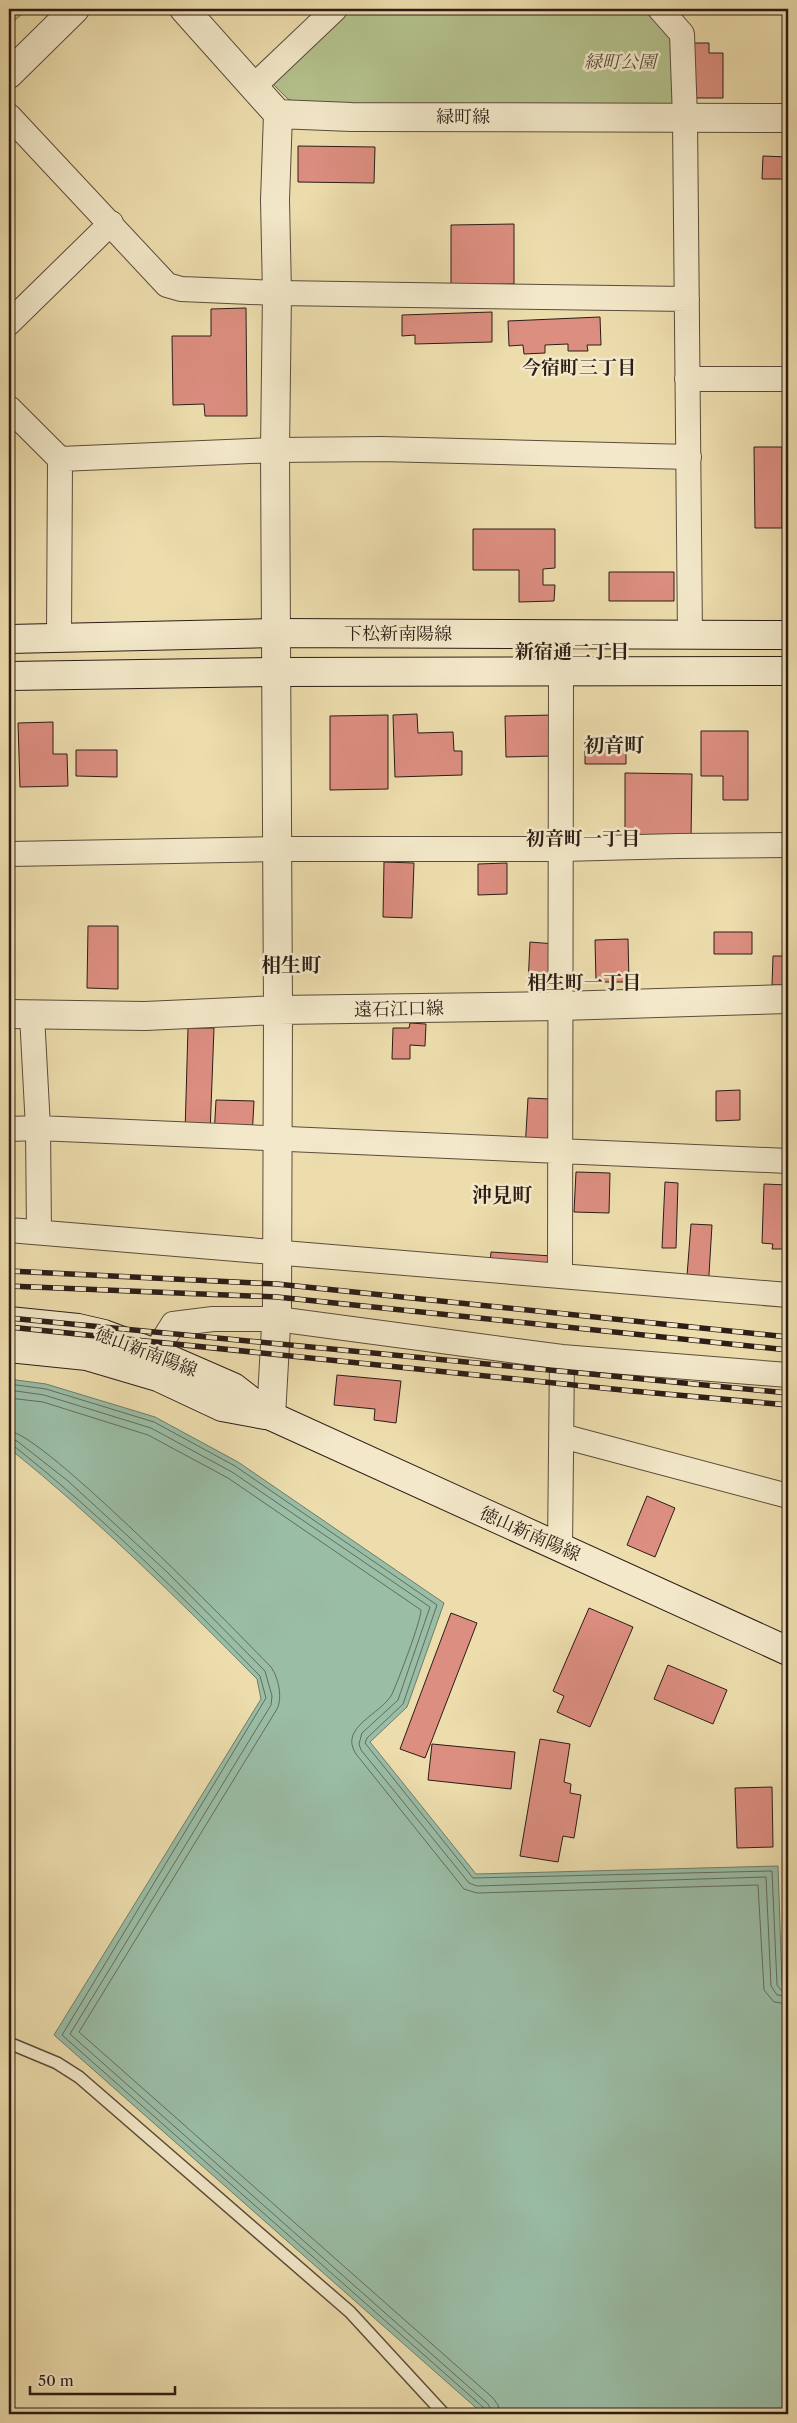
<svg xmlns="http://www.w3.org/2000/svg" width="797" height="2423" viewBox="0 0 797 2423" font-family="'Libre Caslon Text','Noto Serif JP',serif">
<rect width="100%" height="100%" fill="#edddad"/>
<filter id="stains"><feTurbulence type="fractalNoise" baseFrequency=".004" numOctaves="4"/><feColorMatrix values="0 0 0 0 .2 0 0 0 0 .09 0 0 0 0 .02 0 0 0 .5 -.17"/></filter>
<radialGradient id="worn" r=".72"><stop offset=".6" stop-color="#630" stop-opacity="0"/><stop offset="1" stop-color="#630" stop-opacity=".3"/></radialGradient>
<path fill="#b4c28d" stroke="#706f52" d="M9 9H28L9 25Z
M348 9H650L669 28 684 116 307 108 288 99 270 81Z"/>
<path fill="#9abda6" stroke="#6e7d6c" d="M9 1379 46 1384 155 1417 238 1462 444 1603 407 1707 370 1742 476 1874 778 1866 782 1985H788V2414H483L54 2035 261 1699 257 1679C177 1598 97 1519 9 1448Z"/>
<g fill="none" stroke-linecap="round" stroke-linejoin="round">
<path stroke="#636c5e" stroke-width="1" d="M9 1384 46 1389 154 1422 235 1466 437 1605 403 1704 367 1738 365 1743 473 1878 772 1871 777 1985 781 1990H788
M9 1390 44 1395 151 1428 232 1472 430 1607 398 1700 362 1733 359 1744 361 1750 469 1883 477 1886 766 1877 771 1986 777 1995 788 1996
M9 1398 43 1402 148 1435 228 1478 421 1610C421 1621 398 1681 392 1694 382 1714 338 1727 356 1754L464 1889 477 1893 758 1885 764 1990 774 2002 788 2004
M9 1431C42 1432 236 1631 271 1667 278 1677 283 1697 277 1709L79 2032 493 2398 498 2405 500 2414
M9 1438 17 1441 68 1481 167 1572 265 1671 272 1696 271 1705 70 2034 488 2404 493 2414
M9 1445 14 1446C102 1516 181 1595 260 1676L266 1698 62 2035 484 2408 486 2414"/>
</g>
<path fill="#dc8e80" stroke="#2c1c16" d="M780 9H788V17Z
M692 43H709V53H723V98H692Z
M298 146 375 147 374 183 298 182Z
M763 156 788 157V179H762Z
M514 224V284L451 285V225Z
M246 308 247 416H205L204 404 173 405 172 336H211V309Z
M492 312V342L415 344V335L402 336V315Z
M600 317 601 345H587L588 351H568V344L545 345V353L524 354 523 345 509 346 508 321Z
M754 447H782V528H755Z
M473 529H555V568L543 569V585H555L554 601 519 602V570H473Z
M609 572H674V601H609Z
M417 714 418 733 453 732 454 751H462V775L395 777 393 715Z
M388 715V789L330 790V716Z
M553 715V756L506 757 505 716Z
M53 722V754H67L68 786 20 787 18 723Z
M701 731H748V800H723V776H701Z
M585 740H626V764H585Z
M76 750H117V777L76 776Z
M9 752H12L13 783H9Z
M625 773 692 774 691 838H625Z
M384 862 414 863 412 918 383 917Z
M507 863V894L478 895V864Z
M88 926H118V989L87 988Z
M714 932H752V954H714Z
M628 939 629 982H596L595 940Z
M530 942 555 944 553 985 528 984Z
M773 956H788V985H772Z
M410 1023 426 1024 425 1046 410 1045V1059H392L393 1028H409Z
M188 1028H214L210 1134 185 1133Z
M740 1090V1120L716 1121V1091Z
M528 1098 550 1099 547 1151 525 1150Z
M216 1100 254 1101 252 1138 214 1137Z
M576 1172 610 1173 609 1213 574 1212Z
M665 1182 678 1183 676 1248H662Z
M764 1184 788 1185V1249H772L773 1244 762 1243Z
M691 1224 712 1225 708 1291 686 1289Z
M491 1252 552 1256 550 1280 489 1276Z
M337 1375 401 1381 396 1423 374 1420 375 1409 334 1405Z
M647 1496 675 1508 655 1557 627 1545Z
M589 1608 633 1627 590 1727 557 1712 564 1696 553 1691Z
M451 1613 477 1623 425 1758 400 1749Z
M668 1665 727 1690 713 1724 654 1699Z
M540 1739 570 1744 564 1782 571 1784 570 1793 581 1795 574 1838 563 1836 558 1862 520 1856Z
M432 1744 515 1752 511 1789 428 1780Z
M772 1787 773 1847 737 1848 735 1788Z
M788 1926V1979L785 1927Z"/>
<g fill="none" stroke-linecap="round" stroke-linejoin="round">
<g stroke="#5c4c3c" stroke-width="14">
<path id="service" d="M9 2043 57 2063 79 2077 350 2312 444 2414"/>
</g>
<g stroke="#5c4c3c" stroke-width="26">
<path id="minor" d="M660 9 682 34 685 118 690 636
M254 86 335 9
M9 116 167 285 181 289 277 293 687 299
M9 323 111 223
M687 379H788
M9 408 60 459 59 638
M60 459 275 450 381 449 689 457
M9 854 277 849H562L678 846 788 845
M32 1015 38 1128 39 1232
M9 1129 38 1128 788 1161
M9 1230 788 1295
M560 1276 561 673
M155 1353 173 1324 213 1319H277L562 1357 788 1375
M562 1436 788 1496
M560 1548 562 1357"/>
</g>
<g stroke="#5c4c3c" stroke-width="30">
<path id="tertiary" d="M184 9 278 114 351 117 788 118
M9 74 75 9
M9 1014 145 1016 278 1010 561 1006 788 999
M271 1416 277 1309 278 1010 275 450 277 293 275 200 278 114"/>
</g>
<g stroke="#2c1c16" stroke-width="30">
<path id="secondary" d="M9 639 276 633 788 635
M9 676 276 672 788 671
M9 1321 78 1328 104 1334 155 1353 233 1387 271 1416 788 1651
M9 1348 87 1356 158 1377 222 1407 265 1415"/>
</g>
<use href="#service" stroke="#f3e9ca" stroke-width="11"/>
<use href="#minor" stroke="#f3e9ca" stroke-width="24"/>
<use href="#tertiary" stroke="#f3e9ca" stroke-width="28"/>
<use href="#secondary" stroke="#f3e9ca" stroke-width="28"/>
<g stroke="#2c1c16" stroke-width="5.5">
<path id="rail" d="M9 1271 277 1284 788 1337
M9 1286 277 1297 788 1350
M9 1318 788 1393
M9 1327 632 1391 788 1405"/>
</g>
<use href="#rail" stroke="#f3e9ca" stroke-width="4" stroke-dasharray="11" stroke-linecap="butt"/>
</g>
<g text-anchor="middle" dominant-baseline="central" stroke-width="5" stroke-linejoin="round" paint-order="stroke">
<g font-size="18" font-style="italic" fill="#554e3a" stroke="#f3e9ca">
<text x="620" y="62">緑町公園</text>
</g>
<g font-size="18" fill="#2c1c16" stroke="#f3e9ca">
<text x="463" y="117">緑町線</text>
<text x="398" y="634">下松新南陽線</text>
<text transform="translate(399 1009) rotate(-1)">遠石江口線</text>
<text transform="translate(146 1352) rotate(21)">徳山新南陽線</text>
<text transform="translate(530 1534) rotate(24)">徳山新南陽線</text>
</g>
<g font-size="19" font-weight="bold" fill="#2c1c16" stroke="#f3e9ca">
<text x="579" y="367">今宿町三丁目</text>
<text x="572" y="651">新宿通二丁目</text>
<text x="583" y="838">初音町一丁目</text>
<text x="584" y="982">相生町一丁目</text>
</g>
<g font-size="20" font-weight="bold" fill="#2c1c16" stroke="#f3e9ca">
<text x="614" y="745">初音町</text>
<text x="291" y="965">相生町</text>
<text x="502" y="1195">沖見町</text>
</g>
</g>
<rect width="797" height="2423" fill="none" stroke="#edddad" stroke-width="30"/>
<rect x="10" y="10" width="777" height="2403" fill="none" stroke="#2c1c16" stroke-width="2.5"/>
<rect x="15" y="15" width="767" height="2393" fill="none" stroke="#2c1c16"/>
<path d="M30 2386v8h145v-8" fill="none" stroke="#2c1c16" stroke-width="2.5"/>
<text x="38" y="2386" font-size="15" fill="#2c1c16" stroke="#f3e9ca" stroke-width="4" paint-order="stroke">50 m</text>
<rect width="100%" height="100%" filter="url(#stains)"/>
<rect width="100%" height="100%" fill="url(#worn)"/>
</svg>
